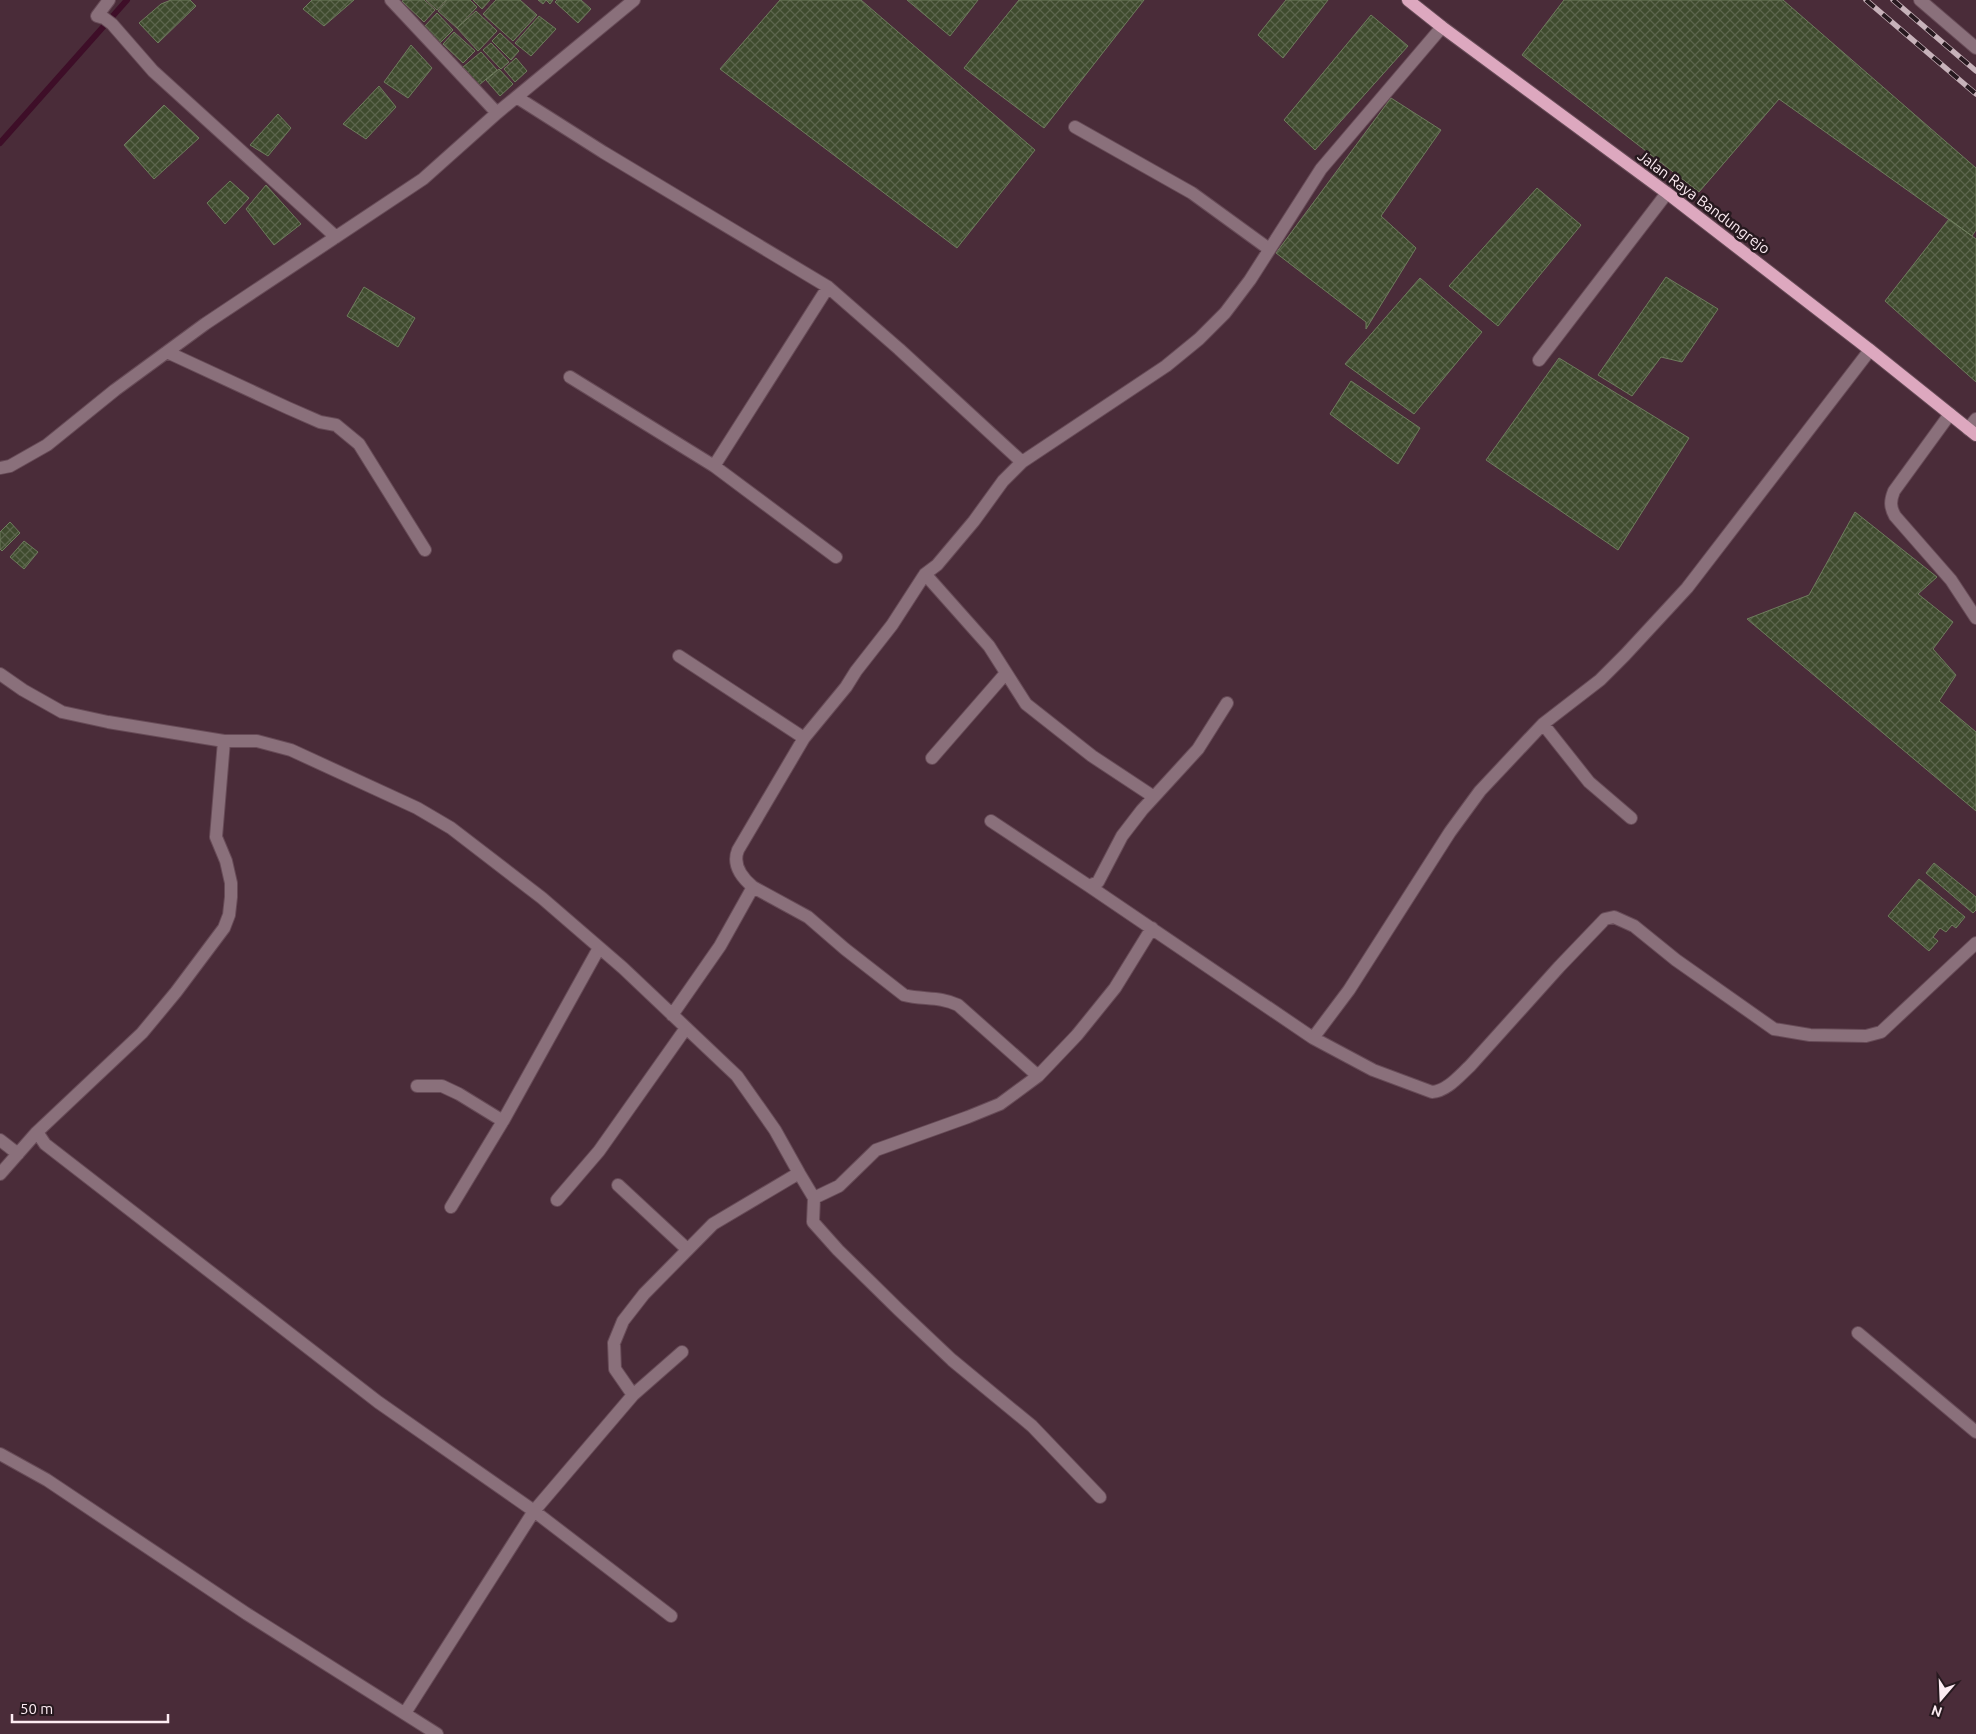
<svg xmlns="http://www.w3.org/2000/svg" width="1976" height="1734" viewBox="0 0 1976 1734" font-family="Ubuntu,sans-serif">
<defs>
<pattern id="building-cross-hatch" width="8" height="8" patternUnits="userSpaceOnUse" patternTransform="scale(1.25)"><rect width="8" height="8" fill="#3f4b2e"/><path d="M0 0l8 8M0 8l8-8" fill="none" stroke="#5c654d"/></pattern>
</defs>
<rect width="100%" height="100%" fill="#4a2c39"/>
<g fill="none" stroke-linecap="round" stroke-linejoin="round">
<path stroke="#3e0e28" stroke-width="6" d="M0 143 127 0"/>
</g>
<path fill="url(#building-cross-hatch)" stroke="#6e7c5d" d="M171 0H190L196 6 158 43 139 23 161 4Z
M312 0H354L324 26 303 9Z
M404 0H424L435 10 424 22 402 1Z
M426 0H446L437 10Z
M447 0H470L477 7 457 28 438 11Z
M473 0H490L482 9Z
M496 0H520L537 15 513 41 483 14Z
M538 0H553L550 4 546 0 543 4Z
M557 0H581L591 9 578 23 555 2Z
M780 0H861L1035 150 957 248 720 69Z
M907 0H978L950 36Z
M1019 0H1144L1044 128 964 68Z
M1286 0H1328L1283 58 1258 35Z
M1564 0H1783L1976 168V230L1972 236 1779 99 1699 192 1522 55Z
M476 11 497 31 478 51 457 28Z
M437 13 453 30 440 43 424 27Z
M1371 15 1408 46 1315 150 1284 120Z
M539 16 556 29 531 56 515 43Z
M454 32 475 51 463 63 443 44Z
M500 33 519 51 511 60 492 41Z
M491 43 509 62 501 69 483 50Z
M411 45 432 68 408 98 384 82Z
M481 52 497 70 479 85 463 67Z
M516 58 527 71 515 82 504 69Z
M499 69 513 84 500 96 486 80Z
M379 86 396 107 366 139 343 124Z
M1391 98 1441 130 1381 216 1416 248 1366 329V322L1276 253Z
M164 105 199 138 154 179 124 145Z
M278 114 291 128 268 156 250 145Z
M230 181 249 198 225 224 207 203Z
M266 185 301 224 274 245 246 209Z
M1537 188 1581 225 1498 326 1449 286Z
M1949 219 1976 239V382L1885 301Z
M1666 277 1718 309 1682 362 1661 357 1632 396 1598 375Z
M1420 278 1482 332 1414 414 1345 364Z
M364 287 415 318 398 347 347 316Z
M1559 358 1689 438 1618 550 1486 460Z
M1351 381 1420 428 1398 464 1330 414Z
M1855 512 1937 577 1918 594 1953 622 1933 649 1956 675 1939 701 1976 732V811L1747 619 1809 595Z
M10 522 20 533 2 551 0 549V532Z
M24 541 38 552 24 569 10 557Z
M1934 863 1976 897V910L1973 913 1926 873Z
M1919 879 1965 917 1956 928 1952 925 1946 932 1940 928 1933 937 1938 941 1929 951 1888 916Z"/>
<g fill="none" stroke-linecap="round" stroke-linejoin="round">
<g stroke="#674b57" stroke-width="14">
<path id="minor" d="M109 0 97 16 104 18 112 24 153 71 336 237
M391 0 497 113
M1920 0 1976 48
M518 98 603 152 828 287 899 349 1022 462
M1075 127 1192 193 1269 249
M167 352 288 408 320 422 336 425 359 444 425 550
M1539 360 1667 193
M570 377 714 466 836 557
M1950 414 1894 491C1890 501 1890 507 1895 516L1951 580 1976 618
M1968 429 1976 419
M714 466 828 287
M0 468 10 466 47 445 115 390 205 324 423 179 497 113 634 0
M925 574 989 646 1026 704 1092 756 1154 797
M679 656 804 738
M0 674 23 690 62 712 108 722 224 741H257L291 750 417 808 451 828 542 898 623 968 737 1076 775 1130 799 1173
M1543 724 1589 782 1631 818
M932 758 1006 673
M991 821 1089 886 1313 1038 1349 990 1450 832 1480 791 1543 724 1600 680 1625 655 1687 588 1870 350
M1089 886 1098 882 1122 836 1142 810 1198 749 1227 703
M753 887 808 917 845 949 904 995C923 1000 939 996 958 1005L1038 1076
M672 1015 720 946 753 887C741 877 732 865 738 850L804 738 846 687 856 671 892 625 925 574 937 565 974 521 1003 481 1022 462 1166 366 1199 339 1225 313 1250 280 1321 169 1442 27
M1313 1038 1373 1070 1432 1092C1447 1091 1459 1076 1470 1066L1559 967 1605 919 1614 917 1634 926 1676 960 1774 1029 1810 1035 1866 1036 1881 1032 1976 943
M417 1086H442L459 1094 503 1121
M37 1132 45 1144 378 1402 534 1511 671 1616
M0 1140 18 1154
M0 1174 37 1132 142 1033 176 992 224 928 229 915 231 897V883L226 861 216 837 224 741
M618 1185 687 1249
M814 1198 813 1222 838 1250 899 1310 952 1360 1032 1426 1100 1497
M557 1200 599 1151 686 1028
M451 1207 503 1121 599 948
M1858 1333 1976 1432
M633 1395 615 1369 614 1343 623 1321 644 1294 713 1224 799 1173 814 1198 839 1186 876 1150 968 1117 1000 1104 1038 1076 1077 1035 1115 988 1152 928
M0 1454 47 1480 247 1614 437 1734
M405 1713 534 1511 633 1395 682 1352"/>
</g>
<g stroke="#674b57" stroke-width="14">
<path id="major" d="M1408 0 1442 27 1667 193 1870 350 1976 435"/>
</g>
<use href="#minor" stroke="#8a707b" stroke-width="12"/>
<use href="#major" stroke="#dda8bf" stroke-width="12"/>
<g stroke="#c7b2ba" stroke-width="5.5">
<path id="rail" d="M1866 0 1976 94
M1893 0 1976 71"/>
</g>
<use href="#rail" stroke="#27191f" stroke-width="4" stroke-dasharray="11" stroke-linecap="butt"/>
</g>
<g text-anchor="middle" dominant-baseline="central" stroke-width="5" stroke-linejoin="round" paint-order="stroke">
<g font-size="15" fill="#fdecf3" stroke="#27191f">
<text transform="translate(1704 202) rotate(37)">Jalan Raya Bandungrejo</text>
</g>
</g>
<g transform="translate(1941 1699) rotate(199)" stroke="#27191f" stroke-width="4" paint-order="stroke">
<path d="M0-4L9 19L0 12L-9 19Z" fill="#fdecf3"/>
<text y="-8" font-size="14" font-weight="bold" text-anchor="middle" fill="#fdecf3">N</text>
</g>
<path d="M12 1714v8h156v-8" fill="none" stroke="#fdecf3" stroke-width="2.5"/>
<text x="20" y="1714" font-size="15" fill="#fdecf3" stroke="#27191f" stroke-width="4" paint-order="stroke">50 m</text>
</svg>
